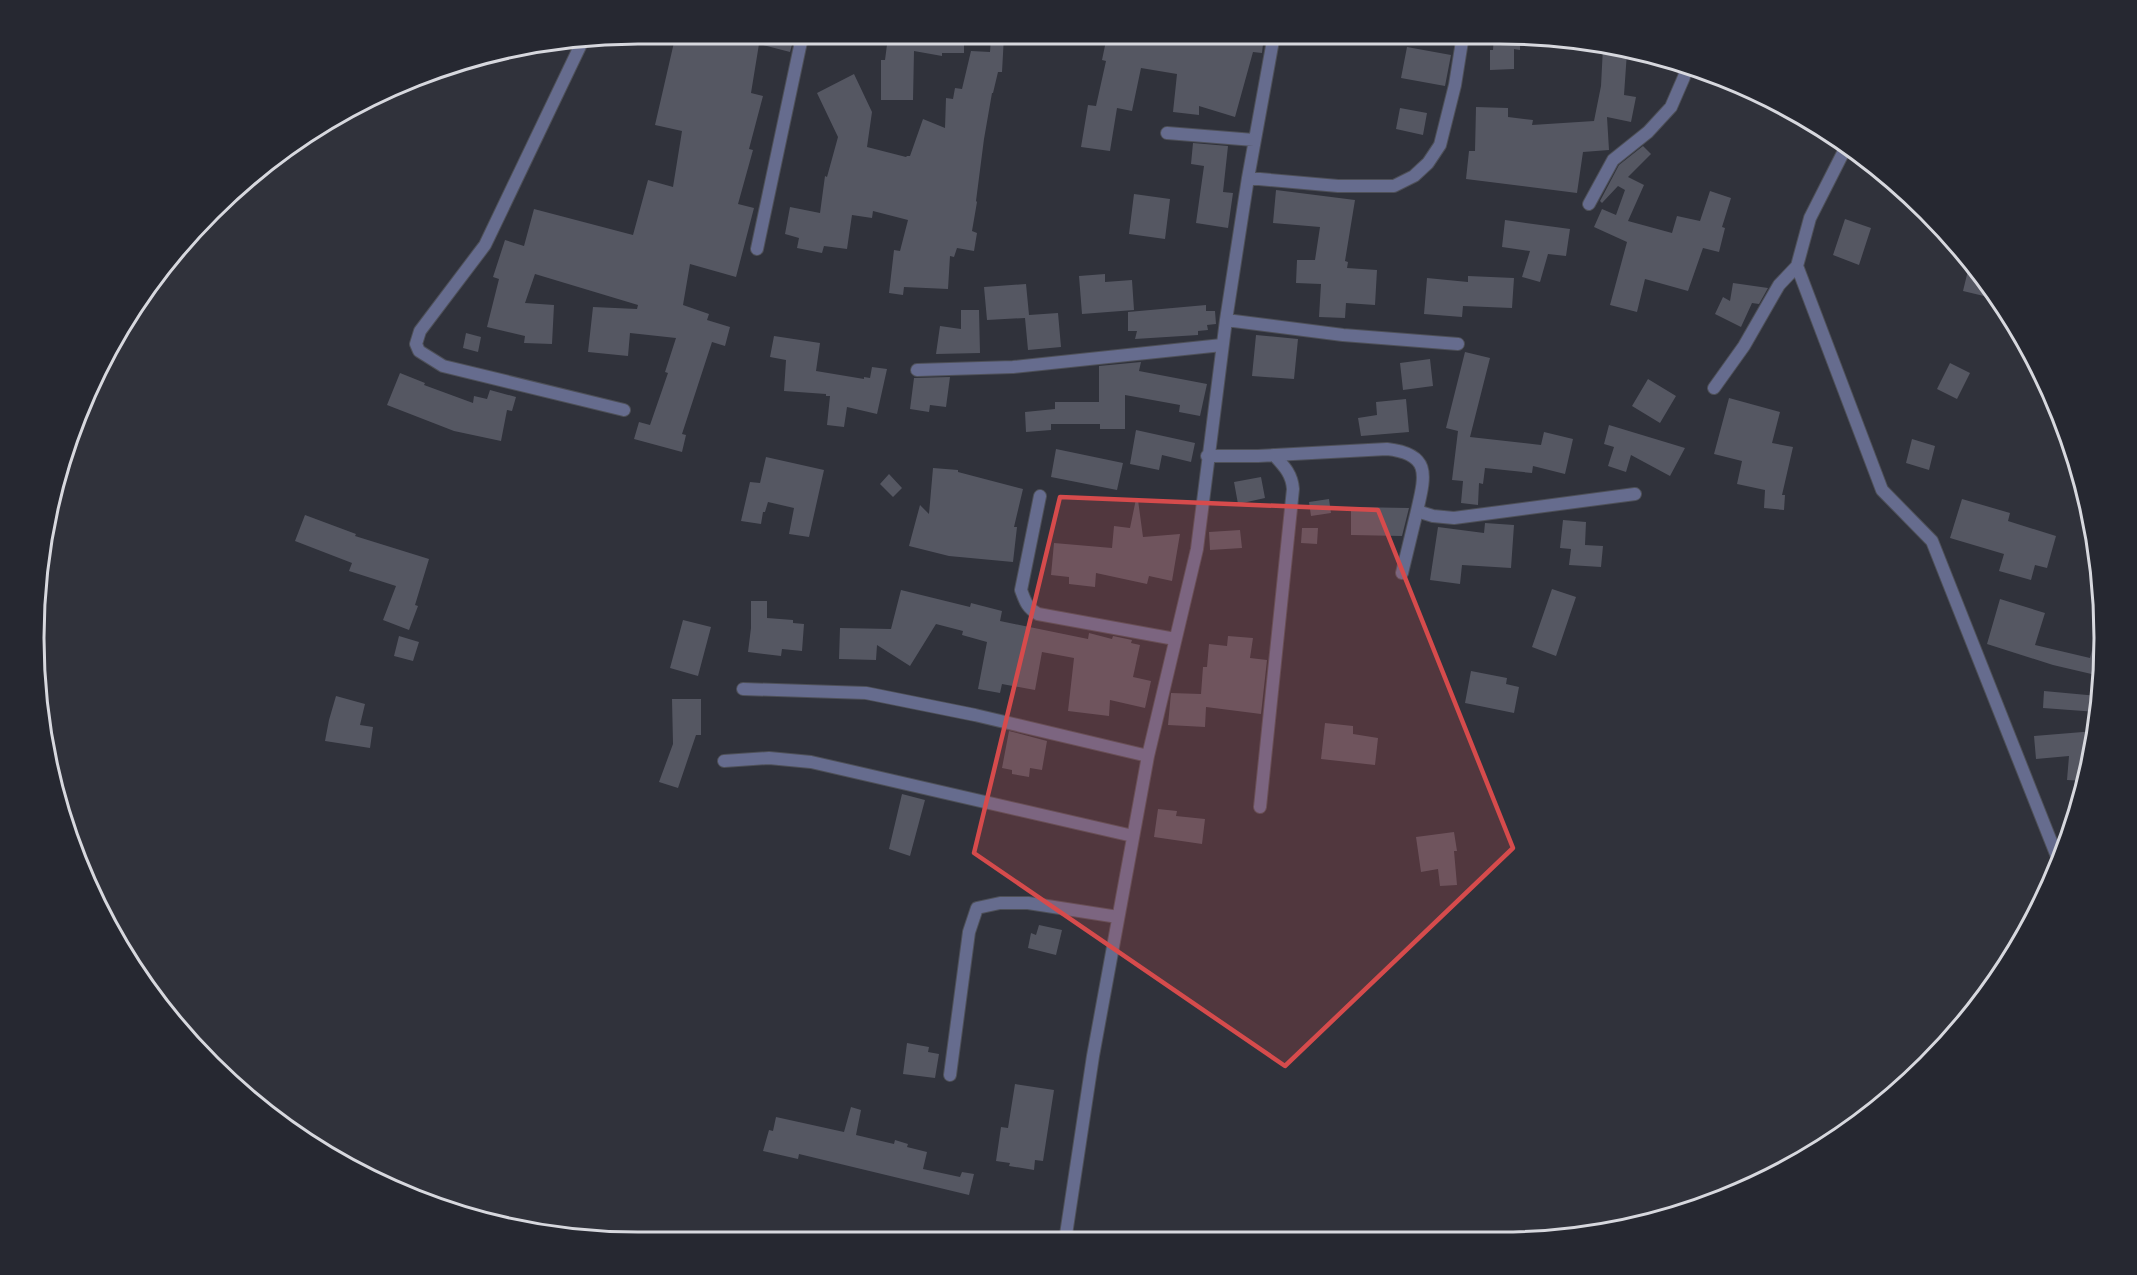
<svg xmlns="http://www.w3.org/2000/svg" width="2137" height="1275" viewBox="0 0 2137 1275" font-family="'Open Sans',sans-serif">
<rect width="100%" height="100%" fill="#30323b"/>
<path fill="#555762" d="M1494 34H1520V50L1514 49V69L1490 70V50H1493Z
M1264 35 1262 53 1253 52 1235 117 1199 106V115L1173 112 1177 74 1141 68 1132 111 1117 108 1110 151 1081 147 1088 105 1096 106 1106 61 1102 60 1107 36H1156V38L1187 43 1188 36Z
M1004 36 1002 72H998L993 93H992L984 139 976 201 977 202 972 231 977 233 974 251 957 248 954 257 950 256 948 289 904 287 903 295 889 293 894 250 900 251 908 220 873 211 872 218 852 215 847 249 824 246 822 253 797 248 799 238 785 234 790 207 820 213 825 176 827 177 838 137 817 93 854 74 872 112 867 147 906 157 907 156H910L923 119 945 128 946 98 953 99 955 88 962 89 971 51 990 52 991 37Z
M794 37 790 52 759 44 751 93 763 96 749 149 753 150 738 204 754 208 736 277 690 264 683 305 709 314 707 320 730 327 725 346 712 342 682 434 686 435 682 452 634 439 639 422 650 425 668 373 665 372 676 338 630 333 628 356 588 352 593 307 637 309 638 305 535 274 525 303 554 305 552 344 524 343 525 336 487 327 499 279 493 277 505 240 524 246 534 209 633 235 648 180 673 187 682 131 655 125 675 38 697 42 698 38Z
M888 37H964V53H942V56L914 51 913 100H881V60H885Z
M1407 47 1451 55 1445 86 1401 78Z
M1603 47 1627 52 1624 95 1636 97 1631 122 1607 117 1609 150 1583 152 1577 193 1466 179 1469 151H1475L1476 107 1508 108V117L1533 120 1532 125 1594 121 1601 86Z
M1400 108 1427 113 1423 135 1396 129Z
M1193 143 1228 146 1223 192 1233 193 1228 228 1196 223 1204 166 1191 164Z
M1643 146 1651 154 1628 177 1644 185 1628 221 1672 233 1677 216 1700 221 1710 191 1731 198 1722 227 1725 228 1719 252 1703 248 1688 291 1645 279 1637 312 1610 305 1627 242 1594 227 1602 209 1616 215 1625 190 1618 186 1602 203 1600 201 1619 165Z
M1276 190 1355 200 1345 261 1348 262 1347 268 1377 270 1375 305 1346 303 1345 318 1319 317 1321 284 1296 283 1297 260H1315L1320 227 1273 223Z
M1134 194 1170 199 1165 239 1129 234Z
M1845 219 1871 228 1859 265 1833 255Z
M1505 220 1570 229 1566 256 1548 254 1540 282 1522 277 1530 251 1502 247Z
M1970 262 1990 288 1988 297 1963 291Z
M1105 274V282L1132 280 1134 310 1082 314 1079 276Z
M1468 276 1514 278 1512 308 1463 306 1462 317 1424 314 1427 278 1468 282Z
M1733 283 1768 288 1759 304 1752 303 1741 327 1715 314 1723 297 1730 301Z
M1026 284 1029 315 1058 313 1061 347 1028 350 1025 318 987 320 984 287Z
M1206 305V311H1215L1216 324 1207 325 1208 330 1198 331V335L1135 339 1137 331H1128V312Z
M961 310H979L980 353 936 354 940 326 961 329Z
M466 333 481 337 478 352 463 348Z
M1256 335 1298 339 1294 379 1252 376Z
M774 336 820 343 816 371 864 379V377L870 378 872 367 887 369 877 414 847 407 844 427 827 425 830 396H826V394L784 391 786 360 770 357Z
M1465 352 1490 358 1470 437 1541 445 1544 432 1573 439 1565 474 1533 466 1532 473 1485 468 1483 484 1479 483 1478 505 1461 503 1463 481 1452 480 1458 431 1446 428Z
M1430 359 1433 386 1403 390 1400 363Z
M1141 362 1139 371 1207 384 1200 416 1179 412 1180 405 1125 395V429H1100V424H1051V430L1026 432 1025 412 1055 409V402H1099V366Z
M1950 363 1970 373 1957 399 1937 389Z
M400 373 425 383 424 385 473 403 474 396 487 399 490 390 516 397 512 411 507 410 501 441 454 431 387 405Z
M950 377 946 407 930 405 929 412 910 409 914 378Z
M1648 379 1676 396 1660 423 1632 406Z
M1729 398 1780 412 1772 443 1793 447 1782 495H1785L1784 510 1764 508 1765 490 1737 484 1742 461 1714 454Z
M1406 399 1409 432 1361 436 1358 418 1377 415 1376 402Z
M1609 425 1685 448 1670 476 1631 455 1626 472 1608 466 1614 447 1604 444Z
M1136 430 1195 443 1191 462 1162 455 1159 470 1130 464Z
M1912 439 1935 446 1929 470 1906 463Z
M1056 449 1123 463 1117 490 1051 477Z
M766 457 824 470 809 537 789 534 794 508 768 502 765 512H763L761 524 741 521 750 482 760 483Z
M933 468 958 470V472L1023 489 1014 527H1017L1013 562 949 556 909 546 920 505 929 514Z
M889 474 902 488 893 497 880 484Z
M1261 477 1265 498 1238 504 1234 482Z
M1136 499 1138 500 1143 537 1180 534 1172 581 1149 576 1147 584 1096 573 1095 587 1069 584V577L1051 575 1054 543 1112 548 1114 526 1130 528Z
M1329 499 1331 513 1311 516 1309 502Z
M1962 499 2010 513 2008 521 2056 536 2047 568 2035 565 2031 580 1999 571 2004 554 1950 538Z
M1351 507 1409 508 1402 536 1351 535Z
M305 515 356 534 355 536 429 559 415 605 418 606 409 630 383 620 396 586 349 571 352 563 295 541Z
M1563 520 1586 522 1585 545 1603 546 1601 567 1569 565 1571 549 1560 548Z
M1485 523 1514 525 1511 568 1462 565 1460 584 1430 580 1438 527 1484 533Z
M1302 528H1318L1317 544 1301 543Z
M1240 530 1242 548 1210 550 1209 532Z
M1552 589 1576 597 1556 656 1532 647Z
M901 590 970 607 971 603 1002 611 1000 621 1088 639 1089 633 1112 639 1113 636 1132 640 1131 643 1140 645 1133 677 1151 681 1145 708 1110 700 1109 716 1068 711 1074 658 1042 652 1035 690 1002 684 1000 693 978 689 987 642 962 635 963 631 936 624 910 666 877 645 876 660 839 659 840 628 891 629Z
M2000 599 2045 613 2035 645 2090 658 2097 630 2103 631 2100 676 2053 665 1987 644Z
M751 601H767V618L793 620V623L804 624 802 651 782 649 781 656 748 652 751 628Z
M683 620 711 627 698 676 670 668Z
M399 636 419 642 413 661 394 656Z
M1228 636 1253 638 1250 658 1267 660 1261 714 1206 707 1205 727 1168 725 1171 693 1201 694 1203 667H1207L1209 644 1227 646Z
M1471 671 1507 678 1506 684 1519 687 1514 713 1465 703Z
M2044 691 2098 696 2097 712 2043 708Z
M336 696 365 704 360 725 373 727 370 748 325 741 329 720Z
M672 699H701V735H696L678 788 659 782 673 744Z
M1325 723 1353 726V734L1378 738 1375 765 1321 759Z
M1009 731 1047 741 1042 770 1030 768 1029 777 1012 774V770L1002 768Z
M2095 731 2092 756 2085 781 2067 780 2069 756 2036 759 2034 736Z
M902 794 925 800 910 856 889 849Z
M1158 809 1177 811 1176 816 1205 819 1202 844 1154 837Z
M1454 832 1457 851H1454L1457 885 1440 886 1438 869 1421 872 1416 837Z
M1039 925 1062 930 1056 955 1028 948 1031 933 1036 935Z
M907 1043 929 1047 928 1052 939 1054 935 1078 903 1074Z
M1015 1084 1054 1090 1043 1161 1035 1160 1034 1170 1009 1166 1010 1163 996 1161 1001 1127 1008 1128Z
M851 1107 861 1110 856 1135 894 1144 895 1140 908 1144 907 1147 927 1152 923 1169 960 1177 962 1172 974 1174 969 1195 799 1154 798 1159 763 1151 769 1130 773 1131 776 1117 844 1132Z"/>
<g fill="none" stroke-linecap="round" stroke-linejoin="round">
<g stroke="#4e5058" stroke-width="14">
<path id="minor" d="M584 38 485 245 420 331 416 344 419 351 443 366 624 410
M1167 133 1254 140
M1248 178 1338 186H1394L1414 176 1428 163 1440 145 1455 85 1463 35
M1589 204 1613 160 1648 132 1671 107 1684 77 1687 64
M757 249 802 37
M1797 266 1882 490 1932 541 2056 854 2061 859
M1226 320 1343 335 1458 344
M917 370 1013 367 1222 345
M1714 388 1744 346 1779 285 1797 266 1810 218 1847 145
M1207 456H1258L1387 449C1432 454 1425 476 1417 511L1433 516 1454 518 1635 494
M1040 496 1021 590C1025 601 1027 608 1038 614L1175 639
M1402 573 1417 511
M743 689 866 693 975 715 1148 756
M724 761 769 758 811 762 1133 836
M1260 807 1293 489C1292 474 1284 466 1274 455
M950 1075 969 932 977 908 1000 903H1028L1118 917
M1065 1241 1093 1056 1148 756 1197 549 1226 320 1248 178 1274 35"/>
</g>
<use href="#minor" stroke="#666c8e" stroke-width="12"/>
</g>
<path fill="#d64b4c" fill-opacity="0.2" stroke="#d64b4c" stroke-width="4.5" stroke-linejoin="round" d="M1060 497 1378 510 1513 848 1285 1066 974 853Z"/>
<path d="M0 0H2137V1275H0ZM638 44H1500A594 594 0 0 1 2094 638V638A594 594 0 0 1 1500 1232H638A594 594 0 0 1 44 638V638A594 594 0 0 1 638 44Z" fill="#262831" fill-rule="evenodd"/>
<path fill="none" stroke="#d7d8de" stroke-width="3" d="M638 44H1500A594 594 0 0 1 2094 638V638A594 594 0 0 1 1500 1232H638A594 594 0 0 1 44 638V638A594 594 0 0 1 638 44Z"/>
</svg>
